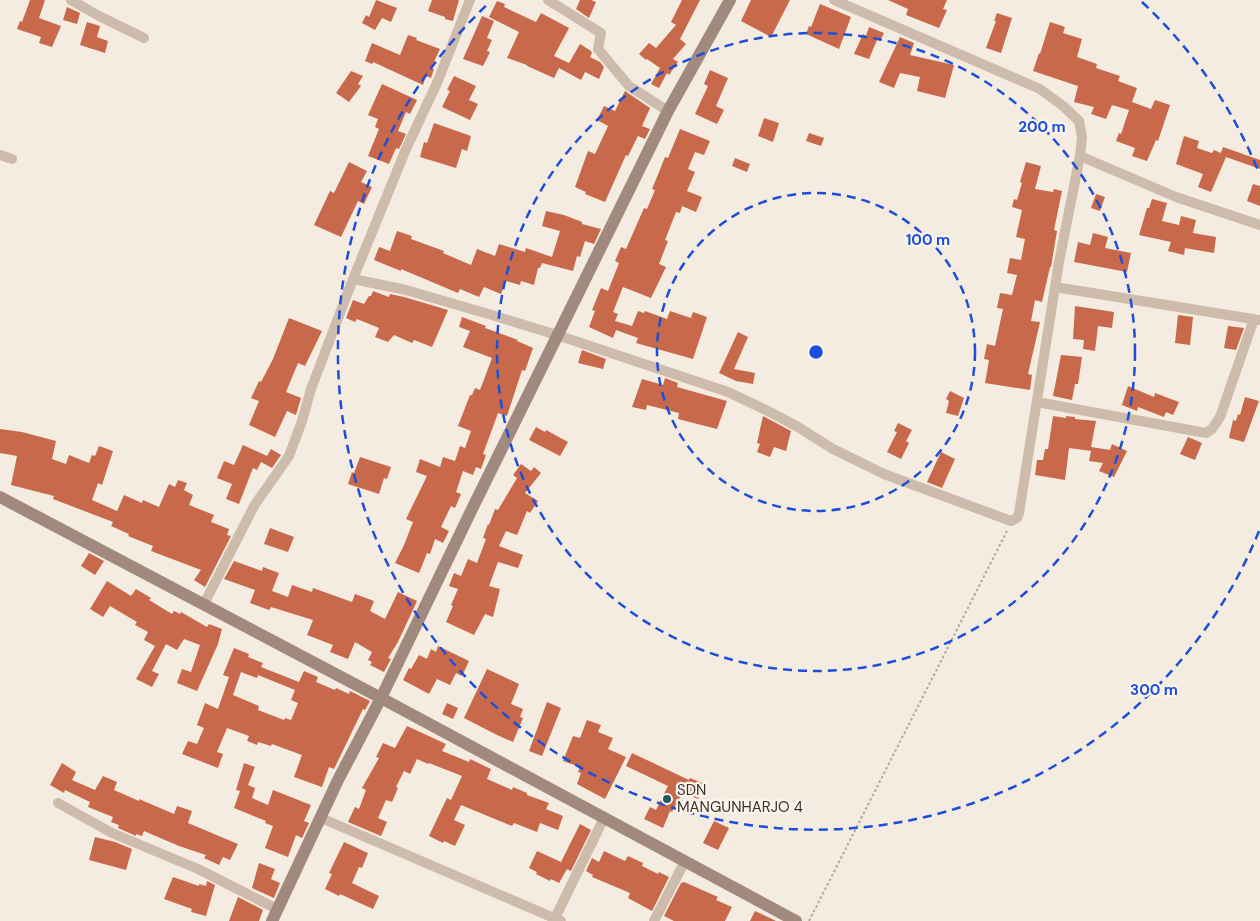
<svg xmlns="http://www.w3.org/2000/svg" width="1260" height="921" viewBox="0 0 1260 921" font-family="'DM Sans',sans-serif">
<rect width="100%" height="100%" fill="#f4ebe1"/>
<path fill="#c8694b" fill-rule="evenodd" d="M30 0H45L39 18 61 26 52 47 39 43 41 37 17 29 20 21 22 22Z
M376 0 397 8 391 22 382 18 375 30 362 23 366 15 369 17Z
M432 0H459L453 21 445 19V17L428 11Z
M580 0H591L596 2 589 18 576 9Z
M682 0H700L680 39 686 44 673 59 678 62 669 75 667 73 659 88 651 84 660 68 647 59 646 60 639 54 649 43 656 48 676 25 671 22Z
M751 0H790L771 37 741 21Z
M888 0H947L943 9 947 10 939 28 906 15 908 9Z
M497 1 505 4 504 7 536 22 541 13 569 28 554 56 569 63 580 44 591 51 592 53 590 57 600 62 604 67 599 79 585 72 581 80 559 68 554 78 527 66V65L507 58 519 32 489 17Z
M820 4 851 17 839 49 806 34 809 26 811 27Z
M67 7 80 13 77 24 63 20Z
M997 13 1012 18 1001 53 986 48 996 21H994Z
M482 16 494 21 487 38 492 40 487 51 490 52 483 66 463 59Z
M87 22 100 26 97 37 108 41 105 53 80 45Z
M1050 22 1065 27 1063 33 1082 39 1077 57 1097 64 1096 68 1120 76 1118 81 1137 88 1132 102 1151 109 1155 100 1170 105 1158 141 1156 140 1147 161 1132 156 1135 148 1116 141 1119 133 1121 134 1129 110 1112 105 1106 119 1091 114 1094 107 1074 102 1078 86 1033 71 1039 53 1040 54Z
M869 27 884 33 880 41 877 40 869 59 854 54 863 34 866 36Z
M408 35 417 38 416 40 440 49 431 68 434 69 431 78 426 76 423 85 373 62 372 64 365 61 372 43 400 55Z
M900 37 914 43 910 55 954 65 945 98 917 91 920 77 900 73 894 88 879 82Z
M710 70 728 78 716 106 724 110 717 124 695 114 708 86 704 84Z
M351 71 363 76 358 84 361 86 349 102 336 93Z
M454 76 476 86 469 100 478 104 470 120 442 107 450 91 447 90Z
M382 84 417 100 410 114 406 112 398 131 406 134 399 149 396 148 389 164 368 156 379 129 375 127 378 119 368 115Z
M625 91 650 108 642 126 650 129 645 139 638 136 628 156 626 155 605 202 585 194 586 192 575 187 588 151 595 154 608 126 597 120 604 106 615 111Z
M764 118 779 123 773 142 758 136Z
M434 123 471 136 467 151 462 149 456 168 420 157 424 142 427 143Z
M680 129 710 141 704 155 695 152 688 169 695 172 687 191 702 197 696 212 682 206 680 213 676 212 665 240 668 241 659 264 666 267 651 298 623 287 613 312 618 314 615 321 632 326 638 311 644 313 645 311 667 319 670 311 691 318 693 312 707 317 693 359 636 343 638 338 616 330 613 338 589 327 595 311 592 310 601 288 608 291 619 263 615 261 621 247 626 249 644 208 647 209 655 190 652 189 659 172 665 157 668 158Z
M809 133 824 138 821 146 806 141Z
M1184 136 1199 141 1197 148 1212 153 1214 150 1221 153 1223 147 1260 160V169L1226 157 1211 192 1198 187 1203 174 1176 164Z
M735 158 750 164 747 172 732 166Z
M349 162 367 171 361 182 372 187 364 204 358 201 341 237 314 225 330 191 334 193Z
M1026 162 1041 166 1035 189 1053 192 1054 189 1062 191 1054 230 1057 231 1051 267H1050L1042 302 1035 300 1031 321 1040 322 1028 374 1032 375 1030 390 985 383 989 360 984 359 987 344 995 346 1003 309 997 308 1000 293 1012 295 1017 275 1007 273 1010 258 1021 260 1025 239 1016 237 1022 210 1012 207 1014 199 1017 200 1022 183 1020 182Z
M1253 184 1260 186V206L1247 201Z
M1096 194 1105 197 1100 211 1091 208Z
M1152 199 1167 203 1162 221 1179 225 1181 216 1196 220 1193 233 1216 237 1214 253 1185 248 1184 255 1168 251 1171 242 1139 235 1147 208H1149Z
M546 211 564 215 582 222V224L601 229 594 244 585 241 580 257 577 256 573 271 542 263 540 268H538L534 285 521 281 520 285 506 281 501 294 484 287 479 297 460 289 458 293 401 269V271L374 260 379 247 390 251 397 231 412 236 411 239 444 251 443 253 471 265 477 249 495 256 499 244 525 252 526 248 552 257 560 231 542 226Z
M1093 233 1108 237 1105 248 1131 253 1127 272 1074 262 1078 242 1090 245Z
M373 291 389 297 390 294 404 297 448 310 432 347 414 340 412 343 394 335 388 342 375 337 379 328 357 319 355 322 346 318 353 300 364 304 369 296H371Z
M1075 306 1114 312 1112 328 1098 326 1095 351 1083 349 1084 340 1073 339Z
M1178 315 1193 317 1190 345 1175 343Z
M462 317 486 326 485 328 518 340 517 341 533 348 525 371 522 370 507 416 498 413 483 454 486 455 481 469 476 467 473 475 463 471 456 492 461 494 455 508 451 506 441 527 449 531 443 543 435 539 430 554 427 553 419 573 395 563 404 545 413 522 406 519 427 476 416 472 420 459 440 467 443 457 455 461 460 446 465 448 471 431 458 426 470 395H472L475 388 480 390 492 358 463 347 470 331 459 327Z
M289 318 322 331 305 366 298 363 286 392 301 398 296 415 287 411 275 437 249 425 259 401 251 398 259 381 261 382 273 359Z
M1228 326 1244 328 1236 350 1224 348Z
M738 332 748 337 734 369 755 373 753 384 736 381 719 373Z
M582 350 606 359 603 369 578 363Z
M1061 355 1082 357 1078 384H1075L1072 400 1053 396Z
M665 378 678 383 677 387 727 401 717 429 678 419 679 413 647 405 646 410 632 407 642 379 663 385Z
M1128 386 1154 397 1155 393 1179 402 1173 415 1166 412 1164 417 1138 407 1137 411 1122 405Z
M950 391 964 398 958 416 946 413 949 401 946 399Z
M1245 397 1259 401 1244 442 1229 438 1233 420 1236 421 1238 414 1240 415Z
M763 416 791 431 786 451 774 447 770 457 757 452 760 444 757 443Z
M1053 416 1066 418V416L1075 417V419L1096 421 1091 447 1110 450 1112 444 1127 451 1114 477 1099 471 1103 463 1089 461 1091 451 1069 448 1065 480 1035 475 1037 460H1043L1045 449H1048Z
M898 423 912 430 906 441 909 443 901 459 887 452 897 432 894 431Z
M536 427 545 432 546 430 568 442 560 456 529 440Z
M0 429 22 432 56 441 52 459 66 464 69 455 89 463 92 455 95 456 99 446 113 451 102 485 98 483 92 500 117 511 124 495 142 503 143 500 159 507 169 484 175 487 178 480 187 483 184 490 193 495 189 505 214 515 211 522 229 529 227 535 231 536 205 587 194 580 201 570 151 551 153 546 128 536 129 534 111 526 113 522 53 499 54 496 11 485 17 456 0 453Z
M1188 437 1202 443 1195 460 1180 454Z
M243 445 267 456 271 449 281 455 272 468 261 462 257 470 253 468 239 504 226 499 232 484 217 478 224 461 234 465Z
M941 452 955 459 942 488 927 482Z
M360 457 391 467 387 479 384 478 379 494 348 484 352 472 354 473Z
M521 464 531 471 534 467 541 473 525 493 538 501 530 513 527 511 517 535 506 531 499 546 523 555 518 568 498 562 489 586 500 589 493 617 485 614 474 635 446 622 453 606 451 605 458 589 449 586 454 573 461 576 468 559 477 563 486 539 483 538 488 524 489 525 495 509 498 510 517 478 513 475Z
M270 528 294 537 288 552 264 544Z
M89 553 104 561 95 575 81 566Z
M234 561 262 571 263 567 279 573 272 591 288 597 292 585 312 592 313 588 352 602 355 594 374 601 370 611 385 619 398 592 417 601 398 642 388 658 391 659 384 672 370 665 372 662 368 660 372 652 355 642 348 659 330 652 333 645 307 635 313 620 271 607 269 610 250 603 255 590 224 579Z
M107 581 131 596 136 589 151 598 149 600 172 614 174 611 180 614 181 612 207 627 209 624 222 629 218 644 197 691 177 683 182 669 191 672 200 645 184 639 177 650 166 644 152 671 159 674 152 687 136 679 155 646 144 640 148 632 135 625 137 622 110 606 103 617 90 609Z
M438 646 469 661 462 676 456 673 450 685 437 679 429 694 403 680 409 668 411 669 419 655 427 659 431 649 436 652Z
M234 648 249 654 248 657 263 663 261 667 299 682 304 671 318 677 316 682 335 690 336 688 349 694 350 691 370 701 365 710 363 709 334 769 329 767 322 787 294 777 302 755 272 744 271 746 258 742 257 745 247 741 249 736 227 728 217 752 223 754 218 768 182 754 188 741 197 744 204 728 197 725 205 703 218 709 229 677 223 675ZM241 672 257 678 258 675 295 690 291 700 298 703 291 720 285 718 284 720 258 710 259 706 233 695Z
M487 669 519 684 511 704 523 709 520 717 523 718 513 742 497 735 464 718Z
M547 702 561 708 542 756 529 751Z
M447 703 458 708 453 719 442 714Z
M587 720 601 725 598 732 613 738 608 749 626 757 605 799 577 784 581 773 578 772 580 767 563 761 573 736 580 738Z
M407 726 446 744 442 751 469 762 470 759 491 769 487 779 512 790 513 787 527 793V795L549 803 546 809 563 816 558 830 540 823 537 832 514 823 512 826 461 805 454 820 465 825 455 846 444 841 443 843 429 836 447 798 451 800 462 776 429 763 428 764 417 759 410 774 404 771 396 787 398 788 392 802 386 800 378 818 387 822 381 836 348 822 355 807 359 809 366 790 362 788 379 758 376 757 383 743 395 748Z
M632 753 689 780 690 778 705 784 698 799 683 792 672 812 670 811 663 828 644 819 650 807 656 810 668 786 626 766Z
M62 763 76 772 72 780 95 790 103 776 117 782 114 790 139 801V799L174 814 177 806 192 811 188 823 238 844 230 860 223 857 219 865 204 858 206 855 179 846 144 831 142 836 136 834V836L118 828 119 825 111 822 113 817 88 807 90 802 65 790 64 793 50 785Z
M244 763 255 767 248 785 255 788 252 798 268 805 273 790 311 805 304 821 309 823 302 838 296 835 288 857 265 848 273 826 265 823 266 821 234 808 240 791 236 790Z
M714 821 729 828 718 850 703 843Z
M580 824 591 830 571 871 567 869 559 883 551 879 550 881 536 874 537 872 529 868 537 851 561 862Z
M95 837 115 842 132 849 126 870 89 860Z
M344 842 368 853 362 868 359 867 352 883 379 896 373 909 340 894 339 896 325 889 332 874 329 873Z
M604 851 625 861 628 856 643 863 642 866 658 874 659 872 669 877 652 911 628 898 630 893 592 877 593 875 586 871 592 858 599 862Z
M259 863 275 869 271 879 280 883 274 898 252 888Z
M173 877 199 886V884L206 886 207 881 215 885 206 916 191 912 192 909 164 899Z
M684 882 718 897 716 900 732 907 725 921H674L664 916 681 883Z
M238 897 263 910 259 921H229Z
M755 911 776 921H750Z"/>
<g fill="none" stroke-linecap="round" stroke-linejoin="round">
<path stroke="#b9a596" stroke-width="2" stroke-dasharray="2.5 2.5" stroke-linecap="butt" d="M809 921 1007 531"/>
<path stroke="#cdbbac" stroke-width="10" d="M71 0 99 16 144 38
M548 0 601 33 598 49 629 86 668 111
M0 155 12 159
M1080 156 1176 197 1260 225
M353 279 406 290 485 313 557 335 728 392 768 411 798 427 833 449 884 474 1011 521 1017 518 1019 513 1059 262 1080 156 1082 137 1079 121 1063 106 1040 89 834 0
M1055 287 1259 320
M1037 402 1206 433 1212 429 1220 417 1254 319
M204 604 254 506 289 456 302 421 311 389 353 279 406 149 437 83 470 0
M58 803 112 833 198 869 277 909
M321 818 561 921
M555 918 604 818
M654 921 685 861"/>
<path stroke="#a18a7d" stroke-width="12" d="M0 497 381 698 796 921
M272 921 338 780 381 698 473 507 668 111 730 0"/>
</g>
<g fill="none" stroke="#1d4ed8" stroke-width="2.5" stroke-dasharray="9 6">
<circle cx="816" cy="352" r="159"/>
<circle cx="816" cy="352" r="319"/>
<path d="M1259 531A478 478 0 1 1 490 2M1142 2A478 478 0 0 1 1259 173"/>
</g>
<circle fill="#1f5a5e" stroke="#fbf5ee" stroke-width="2" cx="667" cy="799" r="5"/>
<g text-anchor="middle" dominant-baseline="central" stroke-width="4.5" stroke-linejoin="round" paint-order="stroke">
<g font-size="15" fill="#3b302b" stroke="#fbf5ee" text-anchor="start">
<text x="677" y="790">SDN<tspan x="677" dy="17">MANGUNHARJO 4</tspan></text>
</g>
</g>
<circle cx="816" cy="352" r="8" fill="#1d4ed8" stroke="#fbf5ee" stroke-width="2.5"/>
<g font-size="15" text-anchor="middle" font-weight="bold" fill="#1d4ed8" stroke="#fbf5ee" stroke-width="4.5" stroke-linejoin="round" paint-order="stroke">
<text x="1042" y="132">200 m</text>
<text x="928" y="245">100 m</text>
<text x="1154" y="695">300 m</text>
</g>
</svg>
